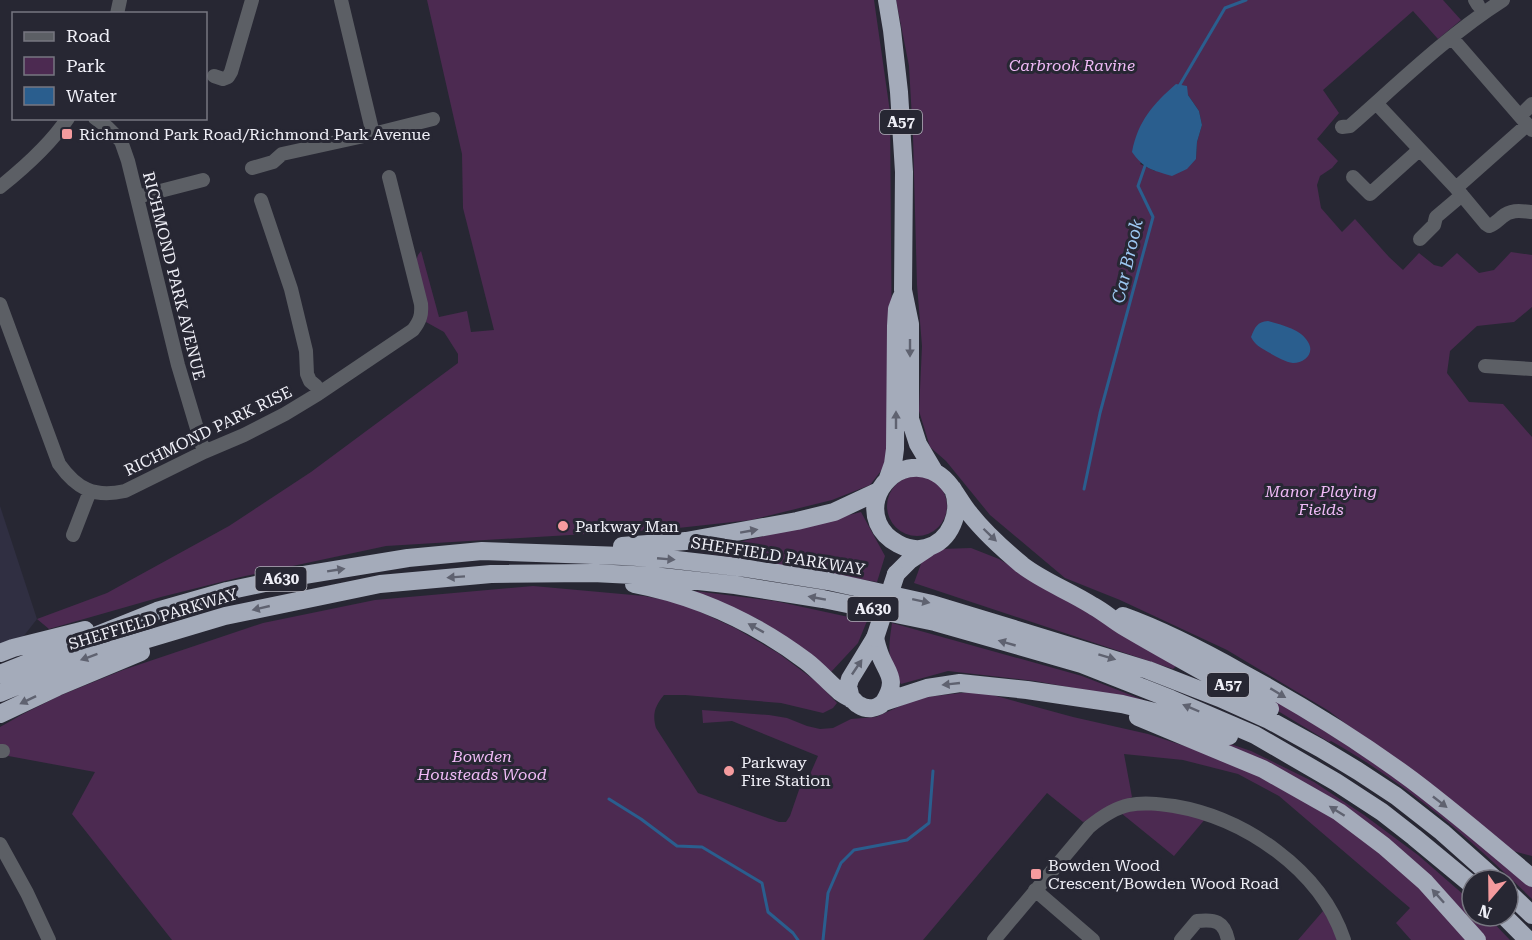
<svg xmlns="http://www.w3.org/2000/svg" width="1532" height="940" viewBox="0 0 1532 940" font-family="'Roboto Serif',serif">
<rect width="100%" height="100%" fill="#272733"/>
<path fill="#302f42" d="M0 506 37 619 19 642 0 649Z"/>
<path fill="#4c2a51" fill-rule="evenodd" d="M427 0H874L890 112 892 362 891 429 884 467 870 485 832 500 751 520 669 529 386 546 241 577 161 597 49 629 37 619 107 593 229 526 311 472 458 363V354L444 332 426 322 427 315 415 264 418 255 421 251 439 317 467 311 471 332 494 330 463 208 462 154Z
M896 0H1443L1461 20 1438 39 1413 11 1323 90 1339 113 1317 139 1338 161 1332 168 1320 176 1317 185 1321 208 1342 232 1355 219 1389 257 1403 270 1419 253 1434 265 1442 267 1457 253 1479 273 1494 270 1511 252 1532 255V307L1514 322 1477 326 1450 351 1447 373 1469 402 1503 404 1532 437V856L1513 851 1329 711 1227 650 1120 600 1065 578 990 515 946 461 930 447 919 411 922 346 917 285 913 137 909 66ZM1188 95 1199 111 1202 125 1197 142 1196 159 1155 171 1140 164Z
M887 506a30 30 0 1 1 60 0a30 30 0 1 1-60 0Z
M861 512 885 556 877 582 700 552C754 538 807 526 861 512Z
M971 548 999 559 1176 666 1173 669 914 583 922 561 941 549Z
M533 586 644 596 681 603 735 628 778 653 817 682 837 703 833 708 823 713 781 703 685 695H664C655 706 652 714 656 728L698 793 779 822H786L790 816 800 787 804 788 818 756 732 721 703 723 702 710 769 715 787 718 807 726 820 729 833 728 851 719 876 717 918 698 978 691 1073 717 1148 734 1200 751 1243 768 1345 824 1430 895 1472 940H1411L1396 923 1410 908 1279 796 1238 774 1183 760 1124 754 1132 797 1083 822 1047 793 923 940H172L72 814 95 772 3 755 0 745V727L23 714 59 696 123 670 263 623 375 600Z
M695 591 775 601 867 621 858 643 831 672 758 619 697 596Z
M892 623 1082 676 1146 701 1035 681 948 671 901 684C887 658 888 651 892 623Z
M1206 665 1290 708 1398 779 1532 887V899C1471 839 1406 783 1331 741L1329 742 1273 708Z
M1198 733 1251 751 1314 782 1364 815 1418 855 1472 902V916H1487L1510 940H1486L1461 910 1414 862Z
M1148 806 1206 818 1174 856 1121 813Z
M1323 911 1334 929 1337 940H1298Z"/>
<path fill="#2a5e8e" d="M1176 84 1187 86 1188 95 1199 111 1202 125 1197 142 1196 159 1187 169 1172 176C1152 170 1144 169 1132 152 1138 121 1153 104 1176 84Z
M1268 321C1281 325 1301 329 1308 342 1315 353 1305 363 1293 363 1285 362 1275 356 1268 352 1260 347 1255 345 1251 337 1255 327 1257 322 1268 321Z"/>
<g fill="none" stroke-linecap="round" stroke-linejoin="round">
<path stroke="#2a5e8e" stroke-width="3" d="M1178 88 1225 8 1246 0
M1084 489 1100 413 1153 217 1138 186 1146 163
M609 799 641 819 677 846 702 847 762 883 768 912 793 933 798 940
M823 940 828 893 841 863 854 850 907 840 929 823 933 771"/>
<path stroke="#5c5f65" stroke-width="14" d="M341 0 373 134
M1475 0 1478 5
M117 14 120 0
M1452 38 1532 130
M214 76 223 79 228 77 231 72 252 0
M1376 103 1456 188 1486 224 1489 226C1495 224 1497 221 1502 217 1511 209 1521 211 1532 212
M1520 116 1532 104
M95 118 107 127 121 141 128 161 178 365 204 452
M1342 127 1350 126C1399 83 1448 35 1503 0
M252 168 273 162 282 154 373 134 433 119
M1353 177 1370 194 1419 150
M0 187C25 167 50 145 68 118
M1456 188 1527 125
M137 197 203 180
M261 200 291 289 306 351 307 374 310 381 316 386 318 394
M1420 239 1434 225 1436 217 1462 195
M0 304 59 464C77 489 94 498 125 491L204 452 244 435 285 414 318 394 413 330C420 321 422 315 421 304L389 177
M1485 366 1532 369
M73 535 90 491
M0 751H3
M0 844 27 893 49 940
M1035 890 1093 940
M994 940 1089 827C1100 818 1114 808 1129 805 1144 802 1159 804 1174 806 1245 818 1321 870 1344 940
M1181 940 1197 921C1215 919 1224 921 1228 940"/>
<path stroke="#a4abba" stroke-width="18" d="M887 0 892 30 899 92 904 172 903 290 910 324V419L918 444 934 471
M888 478 893 464 895 449 896 326 897 309 901 298
M953 489C962 512 951 541 926 548 908 553 885 540 878 523 865 490 900 457 932 471 951 479 957 499 970 514 985 533 1004 550 1022 565 1044 582 1070 591 1093 606 1104 612 1113 620 1123 626 1172 655 1221 681 1270 709
M622 546 686 541 797 521 834 512 879 491
M896 574 910 560 928 548
M634 584C697 596 754 622 806 661 818 670 828 682 840 692 844 695 848 697 852 699 856 702 855 703 859 705 867 710 877 709 884 702L927 688 960 683 1027 690 1122 704 1171 716 1229 736
M1123 616C1165 631 1203 651 1242 673 1301 705 1358 740 1412 780 1453 811 1492 844 1532 878
M875 638C876 642 877 647 879 652 886 673 899 678 884 702
M0 653 13 648 85 630
M0 674 157 611 227 591 298 576 408 558 482 551 622 556 668 559 746 568 828 581 932 604 1148 670 1220 698 1269 720 1320 748 1358 771 1396 796 1442 832 1496 880
M0 693 91 656 225 616 380 584 491 574 593 573 653 576 735 585 823 599 935 622 1082 664 1171 699 1255 735 1336 782 1382 812 1414 837 1472 885
M851 699 848 686 850 679 875 638
M0 714 57 687 141 652
M1138 717 1263 769 1339 812 1384 846 1425 882 1477 940
M1508 892 1532 915
M1504 916 1528 940"/>
<path stroke="#a4abba" stroke-width="18" d="M875 638 896 574"/>
</g>
<defs><path id="oneway-solid" d="M-6-.8H1V-3.2L6.5 0L1 3.2V.8H-6Z" transform="scale(1.5)"/></defs>
<g fill="#5f6270">
<use href="#oneway-solid" transform="translate(910 348) rotate(90)"/>
<use href="#oneway-solid" transform="translate(896 420) rotate(-90)"/>
<use href="#oneway-solid" transform="translate(749 531) rotate(-10)"/>
<use href="#oneway-solid" transform="translate(990 535) rotate(44)"/>
<use href="#oneway-solid" transform="translate(666 559) rotate(5)"/>
<use href="#oneway-solid" transform="translate(336 570) rotate(-9)"/>
<use href="#oneway-solid" transform="translate(456 577) rotate(176)"/>
<use href="#oneway-solid" transform="translate(817 598) rotate(-170)"/>
<use href="#oneway-solid" transform="translate(921 601) rotate(12)"/>
<use href="#oneway-solid" transform="translate(261 608) rotate(167)"/>
<use href="#oneway-solid" transform="translate(756 628) rotate(-151)"/>
<use href="#oneway-solid" transform="translate(1007 643) rotate(-164)"/>
<use href="#oneway-solid" transform="translate(89 657) rotate(160)"/>
<use href="#oneway-solid" transform="translate(1107 657) rotate(17)"/>
<use href="#oneway-solid" transform="translate(857 667) rotate(-56)"/>
<use href="#oneway-solid" transform="translate(951 684) rotate(174)"/>
<use href="#oneway-solid" transform="translate(1278 693) rotate(31)"/>
<use href="#oneway-solid" transform="translate(28 700) rotate(154)"/>
<use href="#oneway-solid" transform="translate(1191 708) rotate(-157)"/>
<use href="#oneway-solid" transform="translate(1440 802) rotate(38)"/>
<use href="#oneway-solid" transform="translate(1337 811) rotate(-148)"/>
<use href="#oneway-solid" transform="translate(1438 896) rotate(-132)"/>
</g>
<g fill="#f59b9e" stroke="#272733" stroke-width="2">
<rect x="61" y="128" width="12" height="12" rx="3"/>
<circle cx="563" cy="526" r="6"/>
<circle cx="729" cy="771" r="6"/>
<rect x="1030" y="868" width="12" height="12" rx="3"/>
</g>
<g text-anchor="middle" dominant-baseline="central" stroke-width="6" stroke-linejoin="round" paint-order="stroke">
<g fill="#272733" stroke="#b3b3bc" stroke-width="1.5">
<rect x="880" y="110" width="42" height="24" rx="4.5"/>
<rect x="255.5" y="567" width="51" height="24" rx="4.5"/>
<rect x="847.5" y="597" width="51" height="24" rx="4.5"/>
<rect x="1207" y="673" width="42" height="24" rx="4.5"/>
</g>
<g font-size="15" font-weight="bold" fill="#efeff7">
<text x="901" y="122">A57</text>
<text x="281" y="579">A630</text>
<text x="873" y="609">A630</text>
<text x="1228" y="685">A57</text>
</g>
<g font-size="16" font-style="italic" fill="#efbaf6" stroke="#272733">
<text x="1072" y="65">Carbrook Ravine</text>
<text x="1321" y="491">Manor Playing<tspan x="1321" dy="18">Fields</tspan></text>
<text x="482" y="756">Bowden<tspan x="482" dy="18">Housteads Wood</tspan></text>
</g>
<g font-size="16" fill="#efeff7" stroke="#272733" text-anchor="start">
<text x="79" y="134">Richmond Park Road/Richmond Park Avenue</text>
<text x="575" y="526">Parkway Man</text>
<text x="741" y="762">Parkway<tspan x="741" dy="18">Fire Station</tspan></text>
<text x="1048" y="865">Bowden Wood<tspan x="1048" dy="18">Crescent/Bowden Wood Road</tspan></text>
</g>
<g font-size="16" fill="#efeff7" stroke="#272733">
<text transform="translate(174 276) rotate(76)">RICHMOND PARK AVENUE</text>
<text transform="translate(208 431) rotate(-26)">RICHMOND PARK RISE</text>
<text transform="translate(778 556) rotate(9)">SHEFFIELD PARKWAY</text>
<text transform="translate(153 619) rotate(-17)">SHEFFIELD PARKWAY</text>
</g>
<g font-size="18" font-style="italic" fill="#9dc8f2" stroke="#272733">
<text transform="translate(1127 261) rotate(-77)">Car Brook</text>
</g>
</g>
<rect x="12" y="12" width="195" height="108" fill="#272733" stroke="#777781" stroke-width="1.5"/>
<rect x="24" y="32" width="30" height="9" fill="#5c5f65" stroke="#777781" stroke-width="1.5"/>
<text x="66" y="42" font-size="18" fill="#efeff7">Road</text>
<rect x="24" y="57" width="30" height="18" fill="#4c2a51" stroke="#777781" stroke-width="1.5"/>
<text x="66" y="72" font-size="18" fill="#efeff7">Park</text>
<rect x="24" y="87" width="30" height="18" fill="#2a5e8e" stroke="#777781" stroke-width="1.5"/>
<text x="66" y="102" font-size="18" fill="#efeff7">Water</text>
<g transform="translate(1490 898) rotate(200)"><circle r="28" fill="#272733" stroke="#777781" stroke-width="1.5"/>
<path d="M0-4.5L10 22L0 15L-10 22Z" fill="#f59b9e"/>
<text y="-9" font-size="16" font-weight="bold" text-anchor="middle" fill="#efeff7">N</text>
</g>
</svg>
